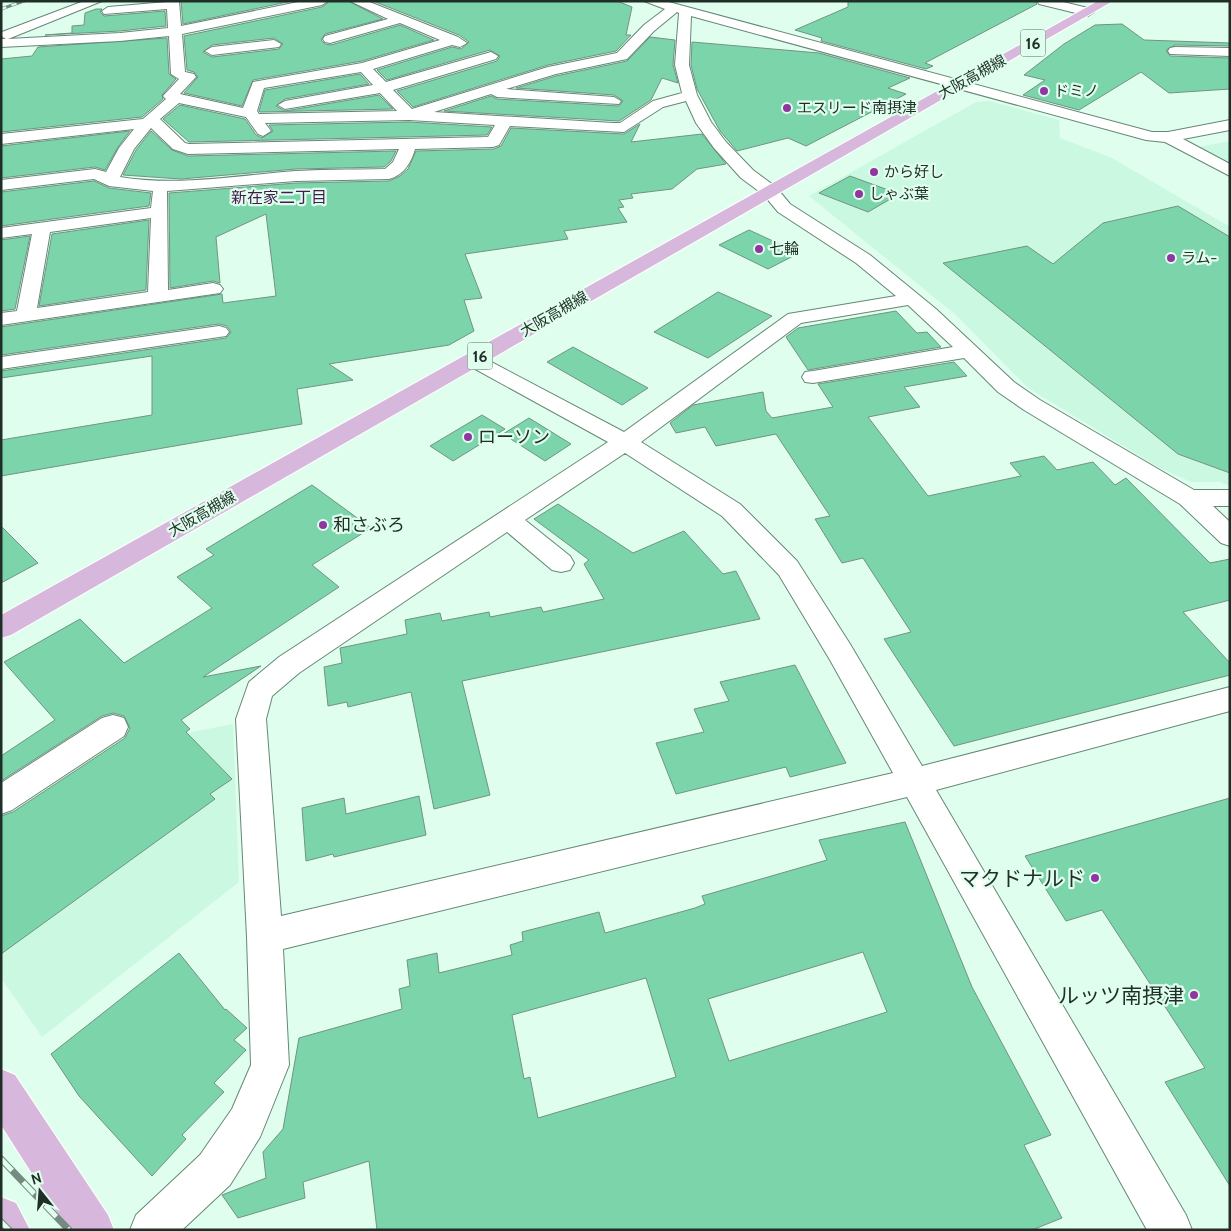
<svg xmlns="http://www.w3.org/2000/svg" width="1231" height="1231" viewBox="0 0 1231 1231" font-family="Cabin,'Noto Sans JP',sans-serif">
<rect width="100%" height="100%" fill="#e0feee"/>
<path fill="#caf8e0" d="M989 101 1059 120 1060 138 1112 158 1230 227V486L1220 482H1191L1158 467 1028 388 956 315 809 196 976 102Z
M1230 141V167L1194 148Z
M233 724 239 882 42 1037 1 978V861L192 732Z"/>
<path fill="#7bd4aa" stroke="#719482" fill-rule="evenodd" d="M181 1H292L183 24Z
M330 1H348L383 19 325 34 321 40 325 44 331 45 400 25 434 40 362 61 253 80 242 106 184 93 198 77 194 72 187 70 184 36 322 7ZM274 38 283 44 279 49 212 57 203 52 212 45Z
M373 1H617L632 7 626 35H631L616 51 548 65 413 107 397 91 497 61 500 56 490 50 387 80 377 70 452 47 461 49 469 42 459 35Z
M848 1H1035L1037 4 925 63 933 66 926 69 821 41 822 38 795 30 848 7Z
M96 9H102L100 12 104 16 165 11 166 26 120 31 45 35 72 33V26L84 25 85 13Z
M1122 24 1144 40 1230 43V46L1175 45 1166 50 1170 56 1230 58V89L1169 93 1141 72 1079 110 1023 95 1045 80 1024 75 1064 44 1095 25Z
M650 37 675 40 673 65 678 83 662 78 651 100 619 121 444 111 491 96 497 99 619 106 623 101 614 95 516 88 556 76 627 61Z
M167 38 169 74 176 79 162 95 163 99 142 117 1 132V59L32 56 38 47Z
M692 42 819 53 910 78 888 88 906 94 806 146 788 138 737 151 720 131 697 89 691 65Z
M360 74 369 84 285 99 276 106 285 111 379 95 393 109 260 112 259 111 265 90Z
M180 105 245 119 256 135 262 138 273 131 269 125 409 122 492 127 487 135 189 142 163 119Z
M640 124 631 142 702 134 726 164 697 169 672 189 631 194 633 198 619 200 624 207 618 208 627 222 564 231 568 239 465 254 482 298 464 300 474 331 449 345 329 364 353 380 297 389 302 424 1 476V440L152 415V356L1 378V371L226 338 231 332 227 326 219 324 1 355V327L222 294 223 303 276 296 266 214 216 237 220 283 213 281 170 288 169 193 296 183 389 181 400 176 408 169 416 151 494 149 501 146 511 128 624 134Z
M130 131 118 147 105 170 95 167 1 178V146Z
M151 131 172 150 188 156 396 151 391 161 384 167 296 169 181 179 123 175 136 150Z
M850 176 899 194 868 212 819 193Z
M94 181 109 188 151 193 149 206 1 226V192Z
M1178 206 1230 237V473L1178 454 943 263 1027 246 1053 264 1103 223Z
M149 220 146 290 39 306 52 234Z
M749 230 799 253 768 269 719 245Z
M30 236 15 309 1 311V240Z
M718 292 772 316 708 358 654 332Z
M896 311 917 333 927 332 941 347 808 370 786 337 798 328Z
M573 347 648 388 622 405 547 362Z
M954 362 967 376 904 387 920 407 868 417 928 496 1021 476 1010 463 1044 456 1057 470 1093 462 1115 485 1126 478 1210 563 1230 559V600L1183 612 1230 663V675L954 746 884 639 911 632 863 558 842 563 815 519 830 516 776 434 716 446 705 427 676 433 670 423 693 405 763 392 766 411 772 418 833 407 818 384Z
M482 415 505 429 453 461 430 446Z
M529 418 571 444 545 461 503 434Z
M312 485 371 528 312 565 339 587 203 677 261 666 181 720 190 729 186 732 232 779 210 794 215 799 1 954V816L13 812 125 738 130 728 124 716 113 713 102 716 1 781V756L55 720 4 662 80 619 124 663 212 608 177 577 214 555 206 549Z
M558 504 633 553 684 531 723 574 736 571 760 619 462 681 490 795 434 809 411 692 348 707 347 702 328 706 324 667 342 663 340 648 407 634 405 620 440 613 442 621 489 612 490 617 541 607 543 612 604 599 584 564 589 560 534 519Z
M1 526 38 563 1 583Z
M795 665 846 763 790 777 786 767 676 794 656 743 704 732 694 709 729 701 720 682Z
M419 796 426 835 334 857 333 854 306 861 302 808 344 798 346 814Z
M1230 798V1186L1165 1082 1205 1068 1102 910 1066 921 1025 856Z
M905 822 972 987 1051 1135 1024 1145 1062 1218 1032 1230H377L369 1161 303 1182 305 1198 238 1218 222 1195 266 1178 263 1152 283 1129 299 1038 402 1009 399 989 410 986 407 960 437 953 439 973 512 955 510 945 523 941 522 932 599 912 605 933 695 908 705 904 702 896 827 860 819 840ZM863 952 887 1012 729 1061 708 999ZM646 978 676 1077 538 1118 530 1077 524 1079 512 1015Z
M179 953 225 1010 226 1009 247 1028 234 1040 246 1050 214 1083 224 1092 182 1135 186 1139 152 1176 79 1096 51 1054Z"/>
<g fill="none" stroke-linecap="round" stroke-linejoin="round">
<g stroke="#658876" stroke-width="2">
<path id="minor" d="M84 1H102L8 39 120 33 168 28 167 9 104 14 102 11 108 7 179 1 181 26 303 1H328L322 5 182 34 185 72 194 74 196 77 180 94 243 108 253 82 362 63 440 40 400 23 330 43 325 42 323 39 325 36 388 19 350 1H367L458 37 467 43 460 47 452 45 373 69 386 82 491 52 498 56 496 59 393 90 412 109 548 67 617 53 644 25 665 9 644 1H665L1152 132H1168L1230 120V130L1183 139 1230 164V176L1165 142 1146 140 691 16 689 65 697 95 711 122 726 142 753 170 776 187 790 204 870 255 936 309 1014 382 1040 400 1194 490H1230V506H1213L1230 522V546L1221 543 1180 504 1024 410 998 392 964 358 813 383 805 382 802 377 805 372 813 371 953 347 908 305 801 323 641 442 740 504 797 561 850 644 922 766 1230 687V711L936 790 1186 1215 1192 1230H1147L907 797 283 949 289 1065 260 1137 230 1185 182 1230H130L136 1215 200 1155 232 1109 251 1065 247 937 236 719 249 682 279 657 608 442 466 364 462 360 466 356 473 354 480 356 624 432 788 314 896 296 856 263 778 212 764 195 741 178 714 148 696 123 686 101 663 107 624 132 510 126 499 145 493 147 415 149C411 163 404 175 389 179L296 181 167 191 168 290 213 283 220 285 223 289 220 293 1 325V313L17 311 32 234 1 238V228L151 208 153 191 109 186 94 179 1 190V180L95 169 106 172 119 148 134 129 1 144V134L143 119 166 99 163 96 179 79 171 74 169 36 120 41 1 47V39H6L1 36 2 32ZM677 12 679 13 675 65 682 93 653 101 620 123H613L434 112 491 94 497 97 619 104 621 101 614 97 506 89 556 74 627 59 654 31ZM361 72 373 85 285 101 278 105 285 109 380 93 397 111 259 114 257 111 264 88ZM179 103 246 117 258 134 263 136 271 131 265 123 409 120 495 125 488 137 189 144 185 143 160 119ZM151 128 173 149 188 154 399 149 393 162 385 169C351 170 317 169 283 172 228 177 174 186 120 177L134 149ZM151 218 148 292 37 308 50 232ZM625 453 722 516 779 575 830 660 893 773 281 916 266 719 272 696 299 673 507 532 552 570 561 572 570 570 574 563 570 556 525 520Z
M1037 1H1059L1092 9 1094 12 1088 16 1039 4Z
M274 40 281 44 279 47 212 55 205 51 212 47Z
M1175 47 1230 48V56L1170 54 1168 51 1170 48Z
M219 326 226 328 229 332 226 336 1 369V357Z
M113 715 124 718 128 727 124 736 12 810 1 814V783L102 718Z"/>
</g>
<g stroke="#fff" stroke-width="2">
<path id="major" d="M1098 1H1113L11 635 1 638V615Z
M1 1069 15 1075 108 1215 114 1230H68L1 1125Z
M1 1197 16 1203 30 1230H1Z"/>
</g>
<use href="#minor" fill="#fff" fill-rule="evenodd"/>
<use href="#major" fill="#d7b8dc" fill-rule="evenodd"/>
<g stroke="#768b80" stroke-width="3">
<path id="rail-far1" d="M1 9 24 1"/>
</g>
<g stroke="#768b80" stroke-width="7">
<path id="rail" d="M1 1159 69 1230
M1 1222 9 1230"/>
</g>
<use href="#rail-far1" stroke="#e0feee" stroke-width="2" stroke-dasharray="5.5" stroke-linecap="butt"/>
<use href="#rail" stroke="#e0feee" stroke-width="5" stroke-dasharray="16" stroke-linecap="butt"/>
</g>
<g fill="#9136a1" stroke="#e0feee" stroke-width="2">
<circle cx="1044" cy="91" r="5"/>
<circle cx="787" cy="108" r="5"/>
<circle cx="874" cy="172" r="5"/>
<circle cx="859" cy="194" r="5"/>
<circle cx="759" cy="249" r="5"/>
<circle cx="1171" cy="258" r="5"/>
<circle cx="468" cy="437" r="5"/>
<circle cx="323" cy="525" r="5"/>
<circle cx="1095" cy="878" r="5"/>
<circle cx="1194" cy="995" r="5"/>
</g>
<g text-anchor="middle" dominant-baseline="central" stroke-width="4.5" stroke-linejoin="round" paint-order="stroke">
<g font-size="15" fill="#1f2e26" stroke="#e0feee">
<text transform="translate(972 77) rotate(-29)">大阪高槻線</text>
<text transform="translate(554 314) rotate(-30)">大阪高槻線</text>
<text transform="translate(202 514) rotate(-30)">大阪高槻線</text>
</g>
<g font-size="15" fill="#1f2e26" stroke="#e0feee" text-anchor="start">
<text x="1054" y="91">ドミノ</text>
<text x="797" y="108">エスリード南摂津</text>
<text x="884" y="172">から好し</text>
<text x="869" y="194">しゃぶ葉</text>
<text x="769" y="249">七輪</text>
<text x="1181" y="258">ラム−</text>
</g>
<g fill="#e0feee" stroke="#596c62" stroke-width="1">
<rect x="1020.5" y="29.5" width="25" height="27" rx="4"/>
<rect x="467.5" y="342.5" width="25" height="27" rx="4"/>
</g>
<g font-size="16" font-weight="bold" fill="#1f2e26">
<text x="1033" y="43">16</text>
<text x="480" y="356">16</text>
</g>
<g font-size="16" fill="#451a4d" stroke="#e0feee">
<text x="279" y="197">新在家二丁目</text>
</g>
<g font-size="18" fill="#1f2e26" stroke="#e0feee" text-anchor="start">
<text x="478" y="437">ローソン</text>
<text x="333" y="525">和さぶろ</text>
</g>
<g font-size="21" fill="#1f2e26" stroke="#e0feee" text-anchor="end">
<text x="1085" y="878">マクドナルド</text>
<text x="1184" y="995">ルッツ南摂津</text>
</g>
</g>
<rect width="1231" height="1231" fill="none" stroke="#1f2e26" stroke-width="5"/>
<g transform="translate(40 1191) rotate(343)" stroke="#e0feee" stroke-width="4" paint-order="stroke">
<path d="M0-4L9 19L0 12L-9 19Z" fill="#1f2e26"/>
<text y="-8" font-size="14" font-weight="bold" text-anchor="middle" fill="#1f2e26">N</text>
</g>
</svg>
